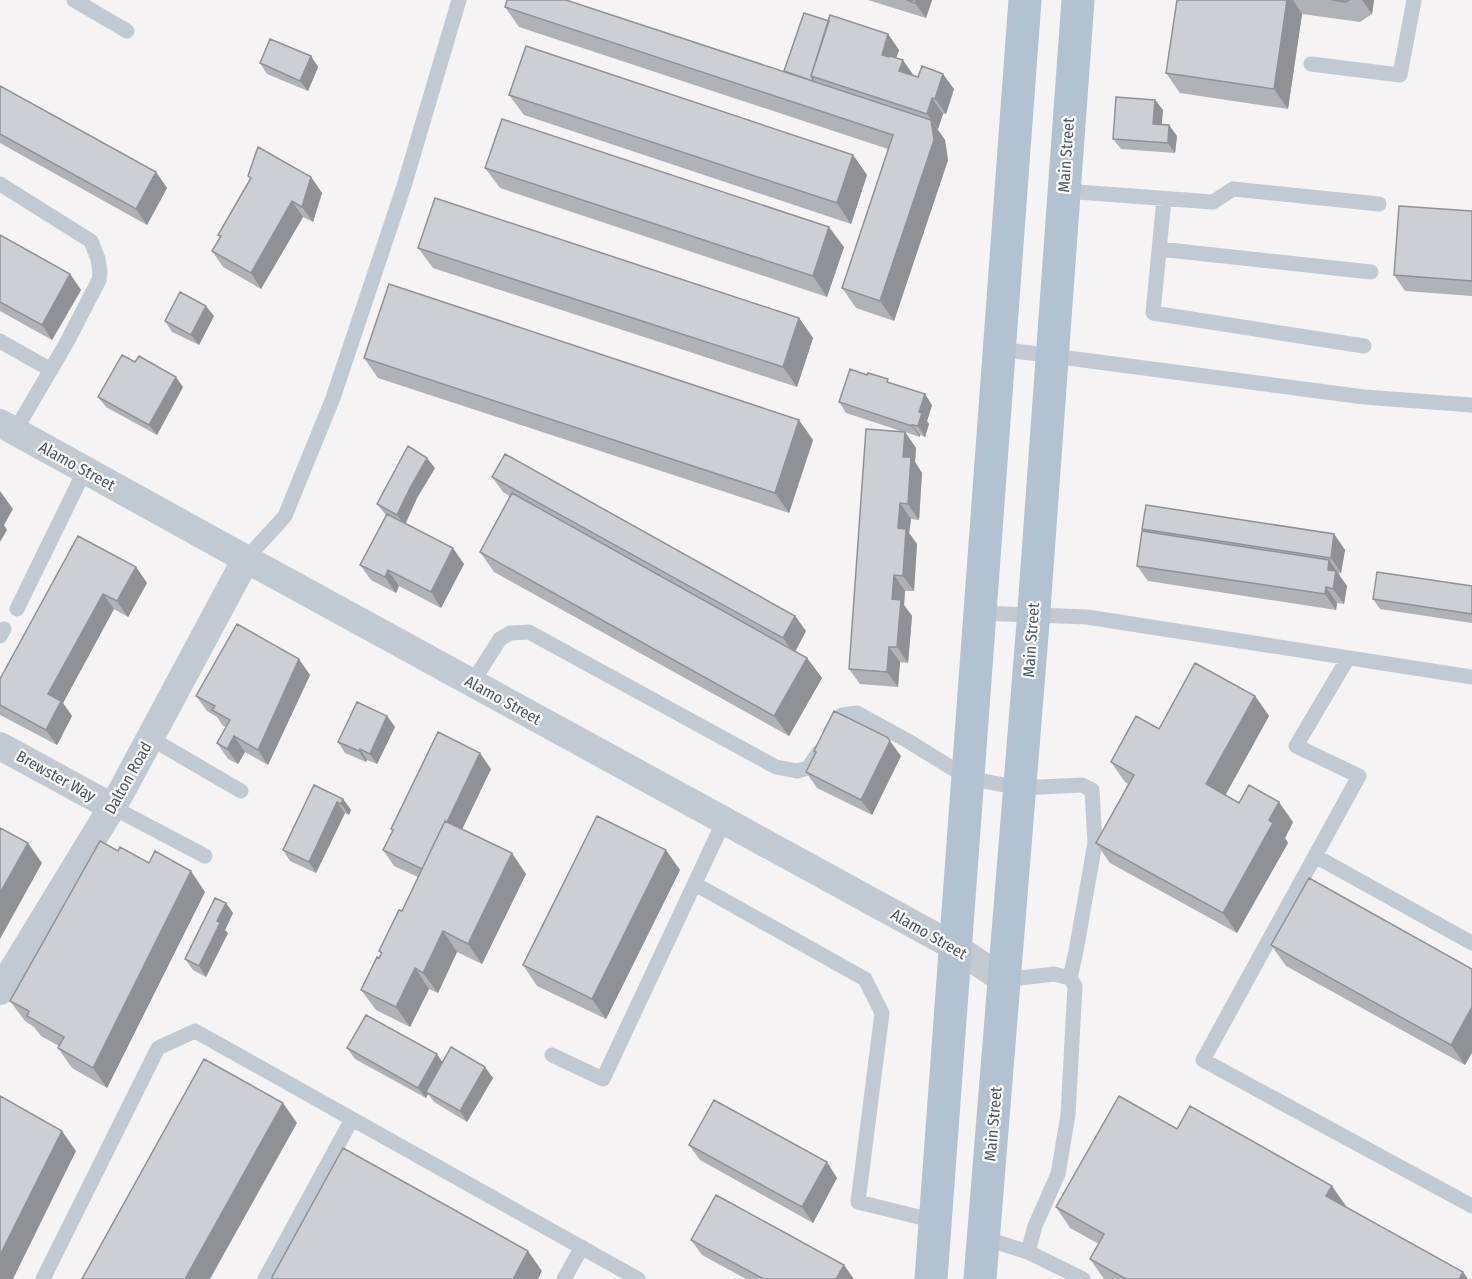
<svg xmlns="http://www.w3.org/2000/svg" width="1472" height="1279" viewBox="0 0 1472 1279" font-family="'Fira Sans Condensed',sans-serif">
<rect width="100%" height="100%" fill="#f5f3f3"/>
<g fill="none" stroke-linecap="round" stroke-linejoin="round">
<path stroke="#c1cad2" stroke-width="15" d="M74 0 127 31
M1311 64 1400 75 1414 0
M0 184 91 241 98 259 100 272 99 280 67 342 15 431
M1064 191 1213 202 1233 189 1379 204
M1164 199 1153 313 1364 346
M1159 249 1371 272
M0 341 51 370
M1000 349 1364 397 1472 405
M246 559 285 516 333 398 404 186 459 0
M17 609 85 470
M980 613 1087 617 1472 677
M0 636 4 629
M1348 658 1296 746 1359 776 1203 1060 1472 1206
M472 683 500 639 510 633 529 632 776 767 797 771 808 768 819 752
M831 731 842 715 857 713 908 741 968 778 1020 788 1082 785 1092 790 1095 843 1076 951 1070 978
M150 738 241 791
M112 807 205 856
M1315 856 1472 943
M695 884 865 979 882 1013 858 1202 935 1221
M1004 980 1054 974 1070 978 1075 986 1068 1115 1058 1174 1035 1226 1028 1252
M552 1055 603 1079 724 821
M984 1238 1028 1252 1083 1279
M43 1279 158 1048 195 1031 638 1279
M265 1279 352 1119
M564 1279 582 1247"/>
<path stroke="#c1cad2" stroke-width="28" d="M0 423 246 559 955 947 1004 980
M0 746 112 807
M0 991 120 794 246 559"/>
<path stroke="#b3c2d1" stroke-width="33" d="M931 1279 1025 0
M980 1279 1033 623 1078 0"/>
</g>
<path fill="#b0b2b7" d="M868 0H932L926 18Z
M1177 0H1374L1372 14 1360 22 1302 14 1288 109 1180 93 1166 73Z
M505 7 785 72 829 21 888 34 899 50 896 58 914 76 954 89 946 114H943L938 129H937L945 140 948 160 894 321 856 308 842 288 888 149 519 27Z
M311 56 318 67 308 91 267 74 260 63Z
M0 86 156 172 167 188 147 225 0 143Z
M509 95 853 155 867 175 851 224 524 115Z
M1155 100 1163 110 1161 125 1177 136 1175 153 1121 149 1113 139Z
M485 168 844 247 827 297 500 188Z
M248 176 311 177 322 193 313 222 303 217 261 289 223 267 212 251 220 238 218 235 250 179Z
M1472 211V296L1405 291 1394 275Z
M0 235 70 274 81 290 52 340 0 311Z
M418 248 799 318 813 338 797 387 433 268Z
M214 316 199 345 172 332 165 321Z
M364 358 813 440 789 513 378 378Z
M891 383 932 405 927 421 929 424 925 437 920 435V437L905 432 916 448 915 462 922 473 919 520 911 519 909 533 917 544 914 591H905L904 605 912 616 908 663 900 662 898 687 860 684 849 669 904 432 846 413 839 402Z
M183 387 157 435 106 407 98 397Z
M435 468 417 498 405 524 464 564 441 608 399 586 396 593 371 580 360 565 386 515 377 504Z
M492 477 795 616 806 631 795 651 807 658 822 678 789 736 494 572 480 552 511 497 503 492Z
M1142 529 1334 534 1345 550 1341 573H1339L1340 577 1347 586 1344 604 1337 603 1336 610 1148 581 1137 566 1143 531Z
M136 567 147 583 128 617 114 609 63 703 72 716 57 745 0 715V679Z
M1472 586V623L1380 609 1373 599Z
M310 675 268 765 245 752 238 764 228 759 217 743 226 727 223 726 217 717 207 711 196 696Z
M1255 696 1269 716 1225 795 1239 803 1293 822 1285 838 1288 843 1237 933 1110 863 1096 843 1128 784 1125 782 1111 762 1159 729Z
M387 716 395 727 377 764 367 760 366 762 345 753 338 742Z
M814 751 901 756 872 815 817 788 806 772 816 753Z
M491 769 462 829 526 874 482 964 457 952 438 993 429 989 410 1027 376 1010 361 990 379 958 381 954 379 951 402 911 418 877 394 866 383 850 393 831 391 829Z
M314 785 343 799 351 810 349 815 345 813 316 873 290 861 283 850Z
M118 851 149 863 205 892 107 1088 72 1068 58 1048 59 1046 41 1036 34 1027 25 1021 10 1001Z
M680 870 606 1019 537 986 523 965Z
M226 903 233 913 225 930 228 933 206 977 193 970 185 959Z
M1271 945 1472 969 1465 1065 1286 966Z
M347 1048 443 1063 493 1078 467 1122 434 1102 428 1094 426 1098 355 1059Z
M1177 1129 1346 1206V1207L1468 1279H1104L1090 1259 1099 1244 1070 1228 1056 1207Z
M689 1145 837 1178 813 1223 700 1160Z
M691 1240 854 1279H746L702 1255Z"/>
<path fill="#909195" d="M916 0H932L926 18 915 3Z
M1287 0H1293L1302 14 1288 109 1274 89Z
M1362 0H1374L1372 14Z
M888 34 899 50 892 71 882 55Z
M311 56 318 67 308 91 300 81Z
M903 60 914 76 899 71Z
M943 74 954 89 946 114 935 99Z
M932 98 943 114 938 129 927 114Z
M1155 100 1163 110 1161 135 1153 124Z
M931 120 945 140 948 160 894 321 880 301Z
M1169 125 1177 136 1175 153 1168 143Z
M853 155 867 175 851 224 837 203Z
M156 172 167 188 147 225 136 209Z
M311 177 322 193 313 222 302 207Z
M292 201 303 217 261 289 251 273Z
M829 227 844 247 827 297 813 276Z
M70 274 81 290 52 340 42 325Z
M206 306 214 316 199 345 191 335Z
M799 318 813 338 797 387 783 367Z
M176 377 183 387 157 435 149 425Z
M925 394 932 405 927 421 929 424 925 437 918 426 919 412Z
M799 420 813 440 789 513 775 493Z
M912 425 920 435V437L912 426Z
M905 432 916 448 915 462 922 473 919 520 908 504 903 457Z
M427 458 435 468 417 498 405 525 397 515 410 488Z
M0 491 13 509 4 525 7 530 0 542Z
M900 503 911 519 909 533 917 544 914 591 903 576 898 528Z
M1334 534 1345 550 1341 573 1331 558Z
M453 548 464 564 441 608 431 592Z
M1329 560 1347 586 1344 604 1333 589 1328 570Z
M136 567 147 583 128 617 117 601Z
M388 570 399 586 396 593 385 577Z
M894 575 905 591 904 605 912 616 908 663 897 647 892 599Z
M1326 587 1337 603 1336 610 1325 594Z
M103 594 114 609 63 703 72 716 57 745 46 730 48 694Z
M795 616 806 631 794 654 783 638Z
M889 647 900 662 898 687 887 672Z
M807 658 822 678 789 736 774 716Z
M299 659 310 675 268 765 258 750Z
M1255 696 1269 716 1220 805 1206 784Z
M387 716 395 727 377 764 370 754Z
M234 736 245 752 238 764 227 749Z
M890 741 901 756 872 815 861 800Z
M360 749 367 760 366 762 359 751Z
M480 753 491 769 435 886 424 870Z
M343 799 351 810 349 815 341 804Z
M337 802 345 813 316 873 309 862Z
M1279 802 1293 822 1285 838 1288 843 1237 933 1223 913 1269 820Z
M28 843 42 863 0 939V893Z
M666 850 680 870 606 1019 592 999Z
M512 853 526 874 482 964 468 944Z
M191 871 205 892 107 1088 93 1068Z
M226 903 233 913 225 930 228 933 206 977 199 966 217 921Z
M443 931 457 952 438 993 423 973Z
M415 968 429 989 410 1027 396 1007Z
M1472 1007V1053L1465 1065 1451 1045Z
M437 1054 444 1065 426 1092 428 1094 426 1098 418 1088Z
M485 1067 493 1078 467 1122 460 1111Z
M283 1103 297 1123 210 1279H185Z
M62 1131 76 1151 13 1279H0V1255Z
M827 1162 837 1178 813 1223 802 1207Z
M1332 1186 1346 1206 1341 1216 1326 1196Z
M528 1251 542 1271 538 1279H513Z
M844 1265 854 1279H836Z
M1463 1272 1468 1279H1459Z"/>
<path fill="#cdcfd5" stroke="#909195" stroke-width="1.5" d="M507 0H566L931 120 934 140 880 301 842 288 893 135 505 7Z
M907 0H916L915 3Z
M1177 0H1287L1274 89 1166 73Z
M1332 0H1349L1346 2Z
M804 13 829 21 811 76 813 80V81L784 71Z
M830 15 888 34 882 55 889 57 890 56 903 60 899 71 918 77 922 66 943 74 935 99 932 98 927 114 811 76Z
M270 39 311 56 300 81 260 63Z
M526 46 853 155 837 203 509 95Z
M0 86 156 172 136 209 0 134Z
M1116 97 1155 100 1153 124 1169 125 1168 143 1113 139Z
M502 119 829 227 813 276 485 168Z
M258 147 311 177 302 207 292 201 251 273 212 251 221 236 218 235 251 178 248 176Z
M435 198 799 318 783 367 418 248Z
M1399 206 1472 211V281L1394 275Z
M0 235 70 274 42 325 0 302Z
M389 284 799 420 775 493 364 358Z
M180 292 206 306 191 335 165 321Z
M122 355 135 362 139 356 176 377 149 425 98 397Z
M850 369 867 375 868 373 888 379 887 382 925 394 919 412 922 413 918 426 912 425V426L839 402Z
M866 429 905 432 903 457H911L908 504 900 503 898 528 906 529 903 576 894 575 892 599 901 600 897 647H889L887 672 849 669Z
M408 446 427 458 410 488 397 515 377 504Z
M505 454 795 616 783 638 492 477Z
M512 493 807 658 774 716 480 552Z
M1146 505 1334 534 1331 558 1142 529Z
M387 514 453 548 431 592 388 570 385 577 360 565Z
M1142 531 1329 560 1328 570 1336 571 1333 589 1326 587 1325 594 1137 566Z
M78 536 136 567 117 601 103 594 48 694 61 701 46 730 0 705V679Z
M1377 572 1472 586V614L1373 599Z
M237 624 299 659 258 750 234 736 227 749 217 743 230 720 212 710 215 706 196 696Z
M1195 663 1255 696 1206 784 1239 803 1249 785 1279 802 1269 820 1273 823 1223 913 1096 843 1134 775 1111 762 1136 716 1159 729Z
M357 702 387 716 370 754 360 749 359 751 338 742Z
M834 711 887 737 890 741 861 800 806 772 816 752 814 751Z
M438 732 480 753 447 822 445 821 422 869 383 850 393 830 391 829Z
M314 785 343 799 341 804 337 802 309 862 283 850Z
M597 816 666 850 592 999 523 965Z
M445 821 512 853 468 944 443 931 423 973 415 968 396 1007 361 990 377 957 379 958 382 953 379 951 399 910 402 911Z
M0 828 28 843 0 893Z
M100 841 118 851 120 847 149 863 155 851 191 871 93 1068 58 1048 64 1037 27 1016 29 1011 10 1001Z
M1309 878 1472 969V1007L1451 1045 1271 945Z
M215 898 226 903 217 921 220 923 199 966 185 959Z
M366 1015 437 1054 418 1088 347 1048Z
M451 1047 485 1067 460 1111 426 1092Z
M204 1059 283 1103 185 1279H82Z
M0 1096 62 1131 0 1255Z
M1119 1096 1177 1129 1190 1106 1332 1186 1326 1196 1463 1272 1459 1279H1126L1090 1259 1104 1234 1056 1207Z
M714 1100 827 1162 802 1207 689 1145Z
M343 1148 528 1251 513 1279H271Z
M716 1195 844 1265 836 1279H764L691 1240Z"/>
<g text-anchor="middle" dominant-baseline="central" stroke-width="4.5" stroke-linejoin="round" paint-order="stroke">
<g font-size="16" fill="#4a5661" stroke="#fff">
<text transform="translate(1066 155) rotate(-86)">Main Street</text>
<text transform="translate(77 466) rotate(29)">Alamo Street</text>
<text transform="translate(1031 640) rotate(-86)">Main Street</text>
<text transform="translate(503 700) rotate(29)">Alamo Street</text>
<text transform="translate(56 776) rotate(29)">Brewster Way</text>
<text transform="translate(128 778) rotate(-61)">Dalton Road</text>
<text transform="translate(929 934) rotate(30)">Alamo Street</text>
<text transform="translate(993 1124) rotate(-85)">Main Street</text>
</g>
</g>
</svg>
